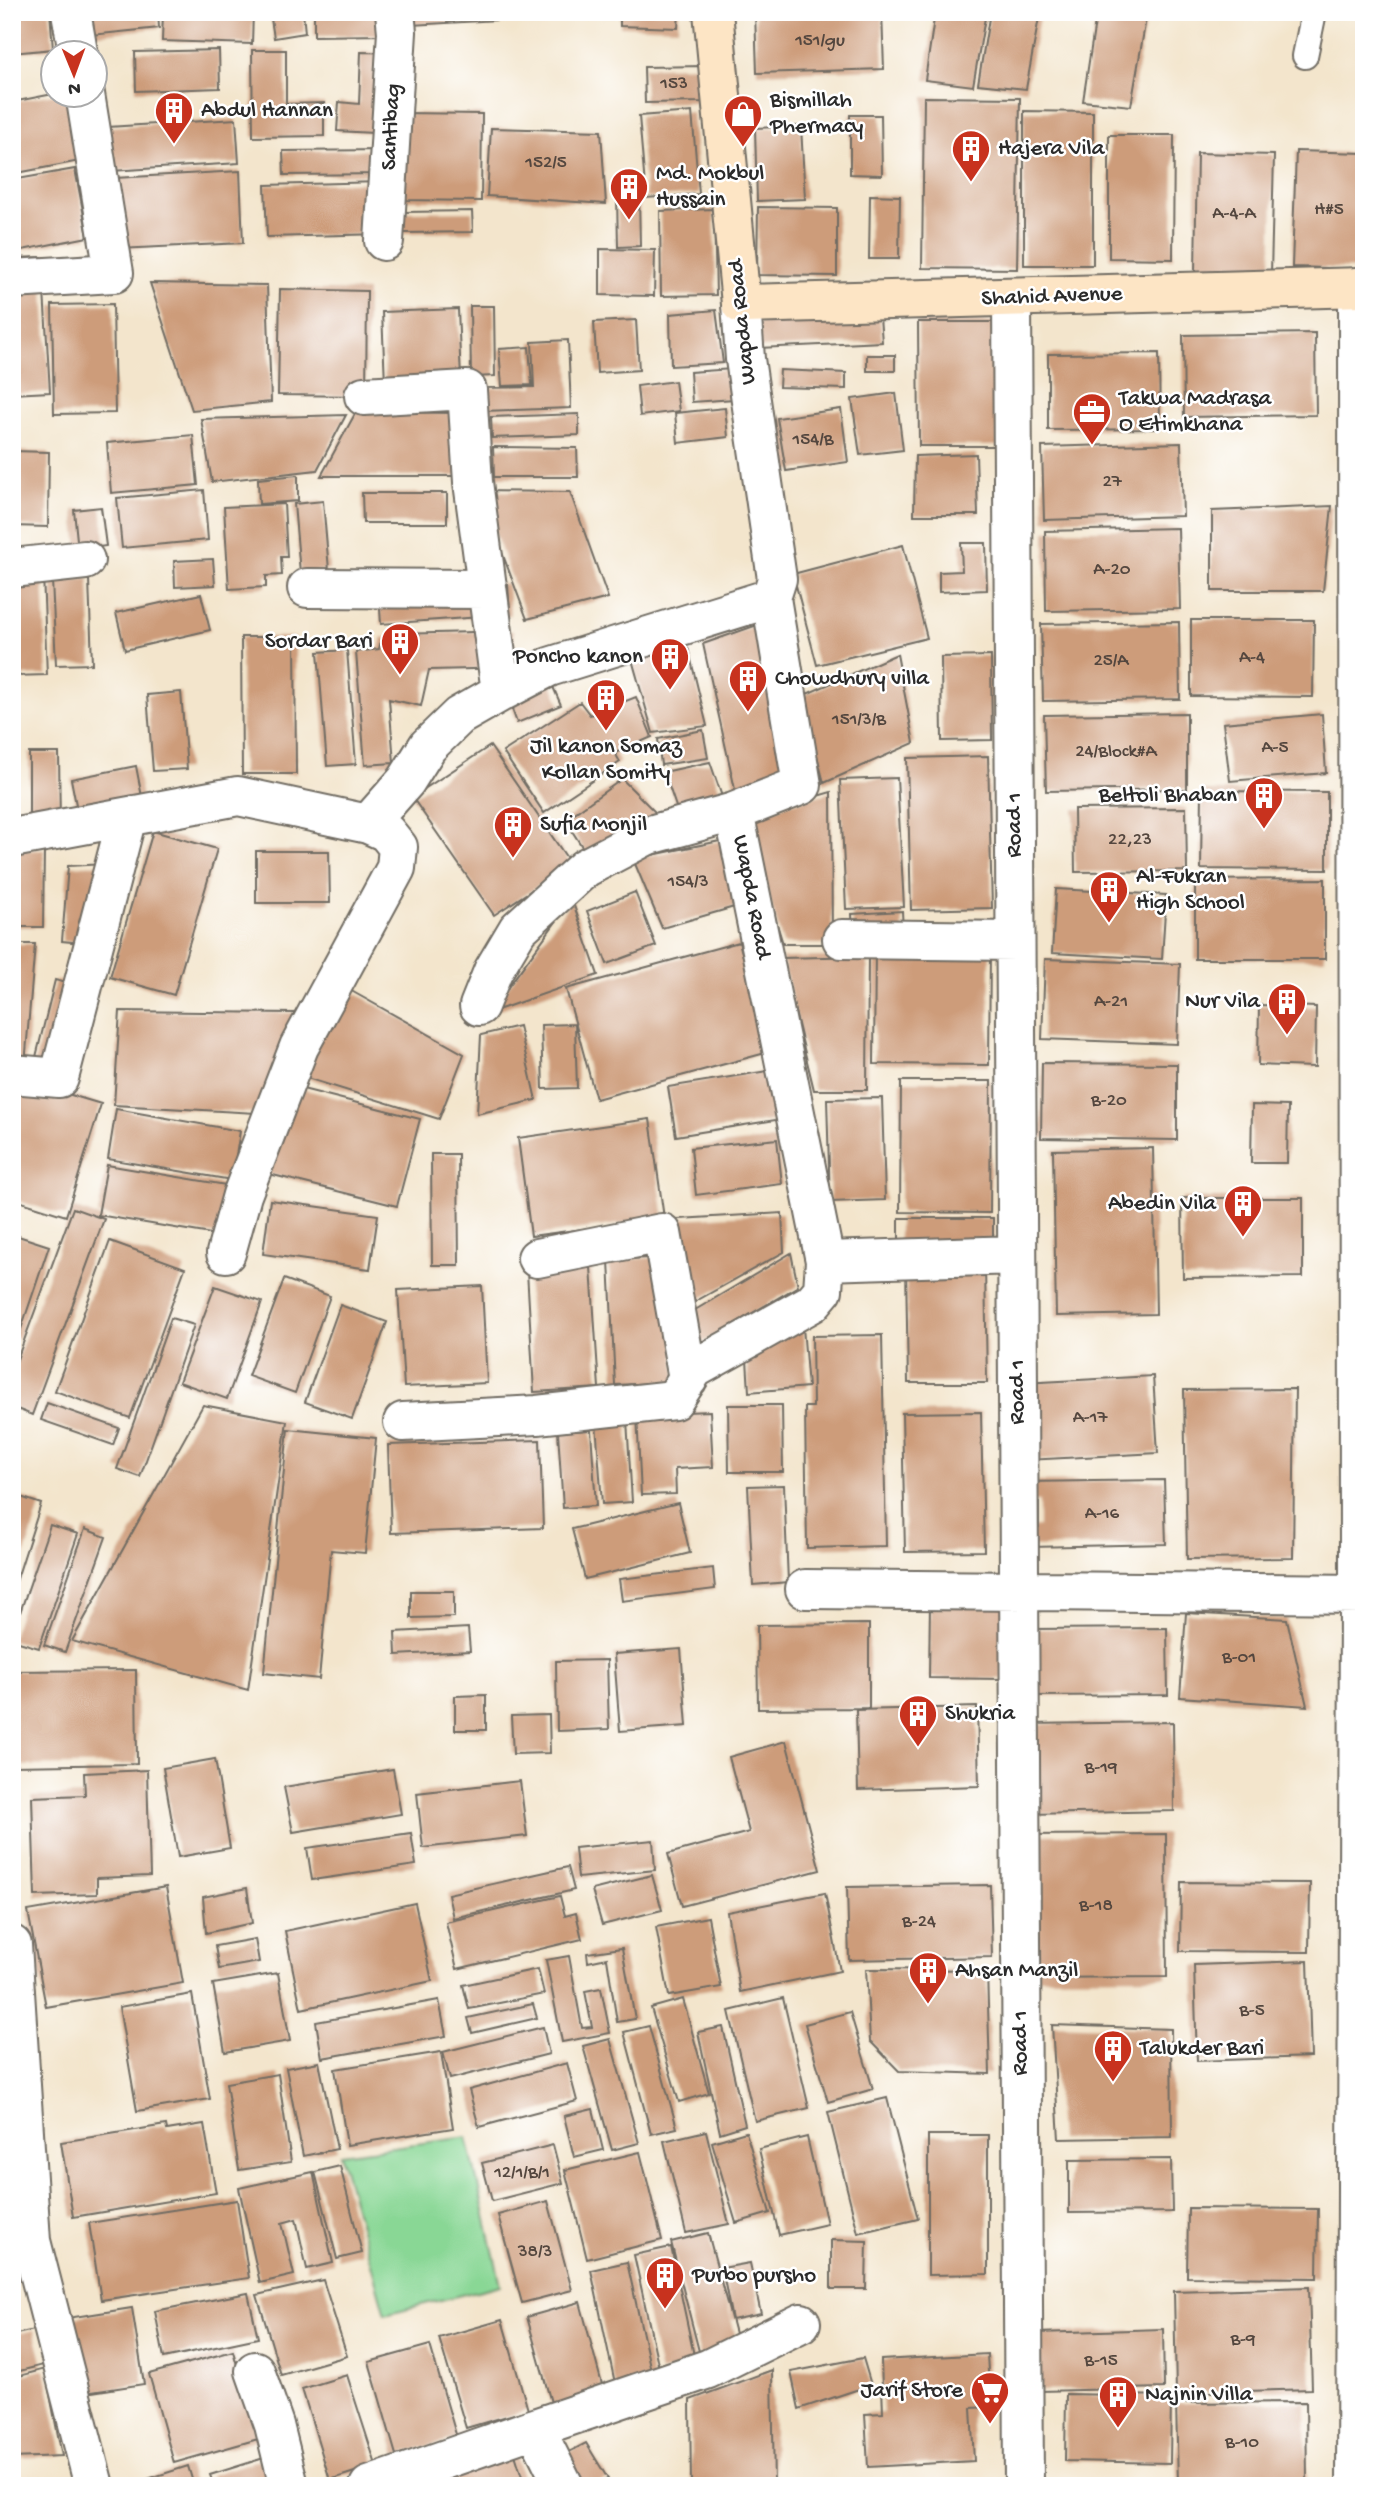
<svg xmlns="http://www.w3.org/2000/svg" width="1376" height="2498" viewBox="0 0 1376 2498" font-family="'Gochi Hand',sans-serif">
<rect width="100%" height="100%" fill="#fff"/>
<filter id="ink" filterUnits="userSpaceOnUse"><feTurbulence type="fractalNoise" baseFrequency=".0143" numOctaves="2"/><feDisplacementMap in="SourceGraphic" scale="14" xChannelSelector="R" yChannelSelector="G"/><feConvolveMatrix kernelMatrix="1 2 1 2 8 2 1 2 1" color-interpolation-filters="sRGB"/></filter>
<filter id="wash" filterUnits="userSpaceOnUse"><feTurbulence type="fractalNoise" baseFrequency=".00686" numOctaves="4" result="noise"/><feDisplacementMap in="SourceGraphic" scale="28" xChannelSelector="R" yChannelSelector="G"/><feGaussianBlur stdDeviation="1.57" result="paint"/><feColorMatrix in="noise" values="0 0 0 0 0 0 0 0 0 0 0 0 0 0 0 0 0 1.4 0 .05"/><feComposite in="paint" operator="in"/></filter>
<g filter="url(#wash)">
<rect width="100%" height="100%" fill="#f3e5cc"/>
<path fill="#89d795" stroke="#5a8160" stroke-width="2" d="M467 2137 501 2285 385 2314 340 2154Z"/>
<g id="blocks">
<path fill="#cd9c7a" d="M12 12H50L53 49 12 53Z
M88 12H158L159 28 91 35Z
M163 12H253L252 44 162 41Z
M270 12H303L305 33 274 38Z
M314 12H382L383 35 314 36Z
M392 12H498V20L393 26Z
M510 12H539V14L510 17Z
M620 12H679L678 28 620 26Z
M755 12H882L884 69 757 73Z
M935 12H986L973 86 925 80Z
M990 12H1040L1026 89 978 84Z
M1096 15 1146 19 1131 106 1083 101Z
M219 50 220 88 136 91 135 52Z
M252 50H286V104L324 103V136L253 137Z
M361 52 395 53 392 134 337 131 339 102 359 104Z
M703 66V102L645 103 644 67Z
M53 94H72L85 160 12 174V102Z
M924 97 1020 98 1017 269 922 268Z
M1024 111 1093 112V265H1024Z
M692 112 699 194 646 198 639 116Z
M403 113 482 114 481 201 402 200Z
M850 115H881L882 175 850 174Z
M236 119 239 163 111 171 108 127Z
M801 126 805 199 757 201 755 128Z
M491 128 601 131 606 204 487 196Z
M1109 135H1174L1173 259 1109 258Z
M384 150 385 174 284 175 283 151Z
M1296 151 1364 153V269L1292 267Z
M1197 153 1274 155 1271 274 1195 273Z
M75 169 88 237 12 252V180Z
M240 171 243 243 118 249 115 178Z
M381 182 383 234 267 237 265 185Z
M870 195 900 196 899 259H869Z
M617 196H639L640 246 618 247Z
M758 207 837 208V276L757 275Z
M714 209 716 295 661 296 660 211Z
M472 211 473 232 404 233V212Z
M600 249 655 250 654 296 600 295Z
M42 257 50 392 12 394V258Z
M150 283 267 285 271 402 192 410Z
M280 289 367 291 366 396 278 395Z
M113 304 115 413 54 414 52 305Z
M470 306H494L495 376 471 377Z
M458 309 461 380 385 383 382 312Z
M716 310 723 363 671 366 670 314Z
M880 317 882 342 759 348 757 323Z
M636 320 639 370 597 373 594 322Z
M918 322H998V446H919Z
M1315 333 1316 415 1184 417 1183 335Z
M568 340 571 408 483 411 482 388 534 387 532 342Z
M529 347 532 385 502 386 499 349Z
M1159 353 1160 429 1048 430V354Z
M867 355H895V371H867Z
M732 369 734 399 692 402 690 372Z
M780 370 846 373V389L779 387Z
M675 381 679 411 640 416 637 386Z
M896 393 903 450 860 455 852 399Z
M725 408 728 437 678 443 675 413Z
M841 409 848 462 786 471 777 418Z
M356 412 457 413 459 476H321Z
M579 414V435L492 438 491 417Z
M346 415 317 470 212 482 201 419Z
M193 435 198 485 111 493 107 443Z
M1181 443 1183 516 1044 520 1042 447Z
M493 447 577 448 578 477H494Z
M12 451 49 452 48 527 12 526Z
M976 454 978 515H914L915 456Z
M298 475V501L259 504 258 479Z
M204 490 208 540 122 548 117 498Z
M479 491 570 492 608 598 527 619Z
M362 493H447V523H363Z
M323 501 329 570 300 573 294 504Z
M284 504 287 557H281L282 575 266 576V587L229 589 224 507Z
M1332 506 1323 591H1212V511Z
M101 507 106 546 78 550 74 510Z
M1178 528 1180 609 1046 611 1045 531Z
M961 543H986L987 590 939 592V572L962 571Z
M903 545 927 638 817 665 793 574Z
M213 559 215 585 175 587 174 561Z
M43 574 47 675 12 676V575Z
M89 579 92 664 56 665 52 580Z
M508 584 510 615 381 624 379 594Z
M201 594 210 630 125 650 116 613Z
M1191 620H1314L1313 697 1191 696Z
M1179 622 1180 699 1043 701 1041 624Z
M763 623 790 782 738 803 703 644Z
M513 631 514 668 429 670 421 706 389 699 394 763 365 765 356 652 379 649 382 637 397 640V634Z
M241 637H295L296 774H242Z
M688 648 707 726 653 733 631 656Z
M347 650 356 764 327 766 318 652Z
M897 654 914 743 824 783 802 696Z
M991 656 992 740 942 741 941 657Z
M550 680 561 705 517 723 508 698Z
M181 692 187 769 153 771 147 695Z
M636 697 652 737 615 753 620 762 544 813 503 752 580 702 590 715Z
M1187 713V789L1046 791 1044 715Z
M1322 714 1326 773 1230 781 1223 723Z
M703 730 708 758 661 765 658 739Z
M490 746 571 864 494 915 412 797Z
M29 753H59L60 826H29Z
M988 756 992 908 911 910 907 758Z
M710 762 728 814 683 827 664 772Z
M136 766 143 802 78 815 71 779Z
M897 778 904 907 846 909 840 780Z
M622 779 658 815 590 859 565 820Z
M1202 791 1327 792V870L1201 869Z
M831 792 832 944H783L745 817Z
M1186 808 1187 871 1075 872 1074 809Z
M153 831 217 849 174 995 110 977Z
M720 841 741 905 662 928 633 859Z
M12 850H44L43 927H12Z
M256 851H329L330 903H256Z
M105 864 82 943 62 941 68 866Z
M1325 879V959H1195V880Z
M1056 889 1166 895 1162 959 1052 953Z
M635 892 656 946 607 964 587 911Z
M572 900 598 975 489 1013Z
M902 911 903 931 853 933 852 914Z
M739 942 769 1052 596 1099 566 989Z
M12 944H35L25 1065 12 1067Z
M875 948 990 949 989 1065 874 1064Z
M868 956 867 1090H814L782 958Z
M1045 959 1180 964 1177 1044 1042 1039Z
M55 980 89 989 68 1074 34 1065Z
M346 988 464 1054 439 1119 300 1076Z
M1259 1005 1316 1007 1315 1067 1258 1065Z
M120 1011 296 1013 256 1113 114 1105Z
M575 1024 577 1088 543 1089 541 1025Z
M519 1026 536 1100 477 1114 481 1035Z
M1042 1063 1177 1064V1140L1041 1138Z
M774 1070 782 1119 676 1136 668 1087Z
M14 1078 101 1104 66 1216 12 1199Z
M901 1081H991L990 1213 900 1212Z
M291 1086 420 1119 397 1206 269 1174Z
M882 1098 885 1200 830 1202 827 1099Z
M1252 1105 1288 1106 1287 1163H1251Z
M116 1109 240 1131 232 1180 108 1159Z
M650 1119 664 1218 531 1236 518 1138Z
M777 1139 782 1184 696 1195 691 1148Z
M1153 1148 1156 1314 1056 1316 1053 1150Z
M431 1154H458L459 1265H432Z
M107 1165 232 1186 223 1236 98 1215Z
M1182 1198H1303V1277L1183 1278Z
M270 1200 378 1215 370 1269 263 1254Z
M73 1208 104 1219 32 1415 12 1407V1373Z
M782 1213 784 1252 680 1310 662 1220Z
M899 1218H993V1250H899Z
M12 1234 49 1246 18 1338 12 1336Z
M110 1241 185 1268 130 1418 55 1391Z
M791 1253 798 1286 697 1346 680 1319Z
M669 1257 676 1382 615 1385 609 1260Z
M985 1266 987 1383H908L906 1267Z
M591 1267 599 1388 534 1392 527 1271Z
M284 1279 330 1296 295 1393 248 1376Z
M215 1286 262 1302 227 1399 179 1382Z
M482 1286 487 1383 404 1387 398 1290Z
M340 1305 387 1322 352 1419 305 1402Z
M171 1318 194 1325 140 1477 117 1469Z
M803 1327 808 1387 749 1392 747 1359Z
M882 1335 886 1546 807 1548 805 1407H813L812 1336Z
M1153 1376 1158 1453 1027 1460 1023 1383Z
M1295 1389 1293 1558 1187 1559 1184 1390Z
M47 1403 119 1428 113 1445 41 1420Z
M203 1405 287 1421 248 1690 72 1641Z
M728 1405H782L783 1472H729Z
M710 1411 713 1467 675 1469 676 1494 641 1495 637 1414Z
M981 1412 984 1551 905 1552 902 1413Z
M627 1420 632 1502 602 1504 596 1422Z
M288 1429 376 1438 365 1553 331 1550 319 1679 264 1673Z
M591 1430 596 1506 563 1508 558 1432Z
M540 1440 543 1528 391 1533 388 1445Z
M1164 1480 1166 1544 1030 1547V1528L1039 1527V1502H1024V1482Z
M784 1485 788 1582 753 1585 748 1486Z
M12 1494 41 1504 13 1591H12Z
M678 1503 690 1553 585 1579 572 1529Z
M50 1525 78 1534 39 1648 12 1640V1636Z
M85 1529 106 1537 65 1652 44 1645Z
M713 1568 715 1589 622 1601 619 1579Z
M411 1591H454V1617L411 1618Z
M930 1602 1004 1603 1003 1679 929 1678Z
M1186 1613 1287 1619 1307 1706 1180 1697Z
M869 1624V1708L758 1709 757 1625Z
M468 1628 470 1651 396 1655 395 1632Z
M1167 1628 1168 1695 1031 1696V1629Z
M681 1649 687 1726 620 1731 614 1654Z
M607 1660 609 1729 557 1731 556 1661Z
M136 1670 137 1764 12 1766V1671Z
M486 1695V1730H455V1696Z
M977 1707 979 1786 858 1790 856 1710Z
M549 1715 550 1753 513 1754 511 1716Z
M1173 1722 1174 1811 1029 1814 1027 1724Z
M786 1741 820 1870 682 1906 668 1854 749 1832 729 1757Z
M215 1759 230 1848 178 1857 163 1768Z
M393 1769 401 1814 293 1832 284 1787Z
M147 1770 150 1876 97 1878V1894L35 1896 32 1797 85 1795 84 1773Z
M520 1781 527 1836 423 1848 417 1793Z
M411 1833 416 1865 312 1880 307 1848Z
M1166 1834 1167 1977 1026 1978 1025 1835Z
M653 1840 655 1870 578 1878 575 1848Z
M568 1867 574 1890 453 1918 448 1894Z
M652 1875 662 1910 602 1925 592 1890Z
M1181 1882 1310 1883 1309 1952 1180 1951Z
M990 1885 992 1957 849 1960 847 1887Z
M166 1887 183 1983 46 2007 28 1911Z
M247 1888 252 1923 206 1933 203 1897Z
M825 1893 840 1971 740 1992 727 1912Z
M560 1896 565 1916 576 1913 582 1939 457 1969 446 1922Z
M415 1903 432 1981 301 2009 285 1931Z
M708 1917 721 1987 669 1996 656 1927Z
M255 1939 259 1962 219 1969 215 1946Z
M622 1948 635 2019 617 2022 607 1958 588 1962 587 1953Z
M569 1956 582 2028 592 2027 585 1991 601 1988 610 2033 562 2042 546 1960Z
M1308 1961 1311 2057 1197 2061 1194 1965Z
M538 1969 544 1994 469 2009 463 1985Z
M866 1969 987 1970 990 2074 899 2071 870 2041Z
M278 1973 290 2041 225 2052 213 1984Z
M192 1994 210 2099 137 2111 119 2007Z
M783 1998 809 2108 755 2121 729 2011Z
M683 1999 709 2093 679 2102 651 2008Z
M439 2000 446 2036 322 2058 316 2022Z
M533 2004 537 2018 472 2033 468 2018Z
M850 2012 873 2089 828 2102 805 2024Z
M1052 2025 1171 2029 1172 2137 1059 2139Z
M649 2026 677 2128 651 2134 624 2032Z
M543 2027 549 2054 450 2079 443 2052Z
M723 2027 745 2125 720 2133 698 2032Z
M610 2039 639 2143 612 2150 583 2046Z
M441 2052 453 2128 347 2145 335 2069Z
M319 2062 337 2149 303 2156 286 2068Z
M567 2063 577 2101 479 2127 469 2090Z
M278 2074 291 2162 239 2170 226 2083Z
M887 2098 918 2219 858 2233 828 2112Z
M593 2109 603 2150 574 2157 564 2116Z
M204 2124 216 2193 73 2217 61 2142 166 2125 167 2130Z
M706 2131 729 2224 686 2233 664 2141Z
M746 2132 770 2213 736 2223 712 2142Z
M928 2135H988V2274L928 2275Z
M807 2137 827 2224 779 2235 759 2149Z
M553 2145 563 2183 492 2201 482 2163Z
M640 2152 662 2240 587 2259 565 2170Z
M1171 2159 1172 2212 1069 2213V2160Z
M340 2166 362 2253 337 2259 315 2172Z
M313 2172 333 2263 307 2269 296 2219 282 2223 294 2275 260 2283 239 2188Z
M237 2200 249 2278 101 2300 89 2223Z
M548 2201 572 2290 522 2303 498 2215Z
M1188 2208 1318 2209 1317 2278 1187 2277Z
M708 2233 737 2341 702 2363 671 2242Z
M831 2240 867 2241 866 2289H831Z
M671 2247 696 2365 660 2373 634 2255Z
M627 2262 653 2380 616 2388 591 2270Z
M750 2263 761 2314 732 2320 722 2268Z
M323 2280 347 2356 281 2375 257 2295Z
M1309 2287 1312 2389 1176 2393 1174 2291Z
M248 2293 258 2338 164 2358 155 2311Z
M580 2302 604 2392 552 2406 527 2317Z
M132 2308 144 2384 72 2395 61 2319Z
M502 2320 528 2410 466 2428 439 2338Z
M1163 2329 1164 2388 1040 2391 1038 2333Z
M34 2330 43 2365 12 2373V2335Z
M430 2345 457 2438 396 2455 369 2362Z
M233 2351 258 2439 174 2463 149 2374Z
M987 2354 990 2407 971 2408 974 2461 868 2467 865 2414 883 2413 881 2360Z
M863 2358 871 2385 799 2409 791 2372Z
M45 2369 62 2456 12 2458V2378Z
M772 2370 774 2486H691L690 2400Z
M347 2375 376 2465 330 2480 302 2389Z
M1066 2394 1171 2396 1170 2463 1065 2461Z
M1306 2402 1307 2482 1178 2483 1176 2403Z
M586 2443 608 2479 593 2486H582L567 2453Z
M513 2448 525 2486H408Z
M267 2457 276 2486H214L210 2475Z
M188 2466 194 2486H130L129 2485Z"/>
</g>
</g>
<g filter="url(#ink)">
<use href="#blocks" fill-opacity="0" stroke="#716c63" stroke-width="2"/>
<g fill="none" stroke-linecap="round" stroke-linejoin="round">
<g stroke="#716c63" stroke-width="28">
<path id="lane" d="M1305 56 1314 12"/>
</g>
<g stroke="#716c63" stroke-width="42">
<path id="street" d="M71 12 78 52
M384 241 397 32 395 12
M12 279 114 273 85 94
M1012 298 1024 2486
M741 304 745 359 777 579 771 598 802 785 734 812 825 1261 1017 1255
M364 396 467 390 473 482 501 692
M12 568 85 560
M307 588 487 589
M368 824 406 781 428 746 459 716 501 692 549 667 771 598
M12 838 238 796 368 824 386 832 398 847 396 868 299 1047 242 1195 226 1253
M842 939 1015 941
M479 1006 493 971 518 929 585 868 646 836 734 812
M12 1074 59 1078 127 817
M537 1258 662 1233 688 1379
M403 1422 537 1415 674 1400 694 1369 812 1303 823 1290 825 1261
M805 1589 1364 1594
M12 1945 31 2241 94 2486
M255 2371 274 2425 289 2486
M369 2486 535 2428
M564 2486 535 2428 708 2369 801 2323
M1356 2486 1359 1594 1358 287"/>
</g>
<g stroke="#716c63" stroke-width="42">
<path id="secondary" d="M713 12 741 304 1364 287"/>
</g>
<use href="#lane" stroke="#fff" stroke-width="24"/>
<use href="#street" stroke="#fff" stroke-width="38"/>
<use href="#secondary" stroke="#fde5c5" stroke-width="38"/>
</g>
</g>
<defs>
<g id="building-pin" transform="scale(2.0125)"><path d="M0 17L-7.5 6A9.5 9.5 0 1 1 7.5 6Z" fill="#c8321e" stroke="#fff"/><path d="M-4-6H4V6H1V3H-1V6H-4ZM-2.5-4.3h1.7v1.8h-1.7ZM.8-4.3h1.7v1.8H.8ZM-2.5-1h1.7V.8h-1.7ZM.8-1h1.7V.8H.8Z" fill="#fff"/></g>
<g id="shop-pin" transform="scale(2.0125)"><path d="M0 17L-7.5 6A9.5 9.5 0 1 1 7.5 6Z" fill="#c8321e" stroke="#fff"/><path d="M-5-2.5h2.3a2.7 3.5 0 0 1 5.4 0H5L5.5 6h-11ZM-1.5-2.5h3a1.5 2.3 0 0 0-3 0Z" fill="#fff"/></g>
<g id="office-pin" transform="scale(2.0125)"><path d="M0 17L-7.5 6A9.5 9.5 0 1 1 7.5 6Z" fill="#c8321e" stroke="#fff"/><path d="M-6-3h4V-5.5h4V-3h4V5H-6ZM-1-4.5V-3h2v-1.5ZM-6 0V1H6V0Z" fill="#fff"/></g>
<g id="supermarket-pin" transform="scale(2.0125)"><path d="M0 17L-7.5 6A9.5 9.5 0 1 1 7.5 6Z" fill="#c8321e" stroke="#fff"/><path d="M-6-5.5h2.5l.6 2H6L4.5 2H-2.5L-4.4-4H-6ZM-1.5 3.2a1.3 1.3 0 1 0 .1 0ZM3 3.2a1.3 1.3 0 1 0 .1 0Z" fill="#fff"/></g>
</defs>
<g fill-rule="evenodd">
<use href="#building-pin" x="174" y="111"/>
<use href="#shop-pin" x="743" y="114"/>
<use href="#building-pin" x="971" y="149"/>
<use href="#building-pin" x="629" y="187"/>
<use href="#office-pin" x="1092" y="412"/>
<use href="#building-pin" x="400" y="642"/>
<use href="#building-pin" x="670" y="657"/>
<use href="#building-pin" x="748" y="679"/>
<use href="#building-pin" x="606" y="698"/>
<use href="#building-pin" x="1264" y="796"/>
<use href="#building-pin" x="513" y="825"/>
<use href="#building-pin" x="1109" y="890"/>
<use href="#building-pin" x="1287" y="1002"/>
<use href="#building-pin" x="1243" y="1204"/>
<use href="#building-pin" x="918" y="1714"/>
<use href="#building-pin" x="928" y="1971"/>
<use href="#building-pin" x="1113" y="2049"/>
<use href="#building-pin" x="665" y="2276"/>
<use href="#supermarket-pin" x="990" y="2391"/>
<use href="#building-pin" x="1118" y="2395"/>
</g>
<g text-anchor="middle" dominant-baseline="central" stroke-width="5" stroke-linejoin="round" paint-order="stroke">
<g font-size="19" fill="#54473f">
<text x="820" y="41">151/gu</text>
<text x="674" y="84">153</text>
<text x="546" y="163">152/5</text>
<text x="1329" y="210">H#5</text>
<text x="1234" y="214">A-4-A</text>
<text x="813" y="440">154/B</text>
<text x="1112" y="482">27</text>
<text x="1112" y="570">A-20</text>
<text x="1252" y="658">A-4</text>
<text x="1111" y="661">25/A</text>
<text x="859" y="720">151/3/B</text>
<text x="1275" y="748">A-5</text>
<text x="1116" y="752">24/Block#A</text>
<text x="1130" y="840">22,23</text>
<text x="688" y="882">154/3</text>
<text x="1111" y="1002">A-21</text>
<text x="1109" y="1101">B-20</text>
<text x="1090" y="1418">A-17</text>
<text x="1102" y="1514">A-16</text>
<text x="1239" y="1658">B-01</text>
<text x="1101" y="1768">B-19</text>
<text x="1096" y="1906">B-18</text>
<text x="919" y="1922">B-24</text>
<text x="1252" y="2011">B-5</text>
<text x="522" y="2173">12/1/B/1</text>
<text x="535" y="2252">38/3</text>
<text x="1243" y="2340">B-9</text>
<text x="1101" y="2361">B-15</text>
<text x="1242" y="2443">B-10</text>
</g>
<g font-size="23" fill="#2b2b2b" stroke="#fff" text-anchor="start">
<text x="770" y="101">Bismillah<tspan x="770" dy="26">Phermacy</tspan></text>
<text x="201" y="111">Abdul Hannan</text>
<text x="998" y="149">Hajera Vila</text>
<text x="656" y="174">Md. Mokbul<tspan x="656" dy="26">Hussain</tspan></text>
<text x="1119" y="399">Takwa Madrasa<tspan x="1119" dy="26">O Etimkhana</tspan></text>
<text x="373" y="642" text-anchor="end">Sordar Bari</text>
<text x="643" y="657" text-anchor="end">Poncho kanon</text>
<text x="775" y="679">Chowdhury villa</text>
<text x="606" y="747" text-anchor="middle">Jil kanon Somaz<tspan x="606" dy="26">Kollan Somity</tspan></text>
<text x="1237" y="796" text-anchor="end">Beltoli Bhaban</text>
<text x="540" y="825">Sufia Monjil</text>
<text x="1136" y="877">Al-Fukran<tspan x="1136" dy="26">High School</tspan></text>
<text x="1260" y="1002" text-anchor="end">Nur Vila</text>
<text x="1216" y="1204" text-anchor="end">Abedin Vila</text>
<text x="945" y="1714">Shukria</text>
<text x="955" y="1971">Ahsan Manzil</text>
<text x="1140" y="2049">Talukder Bari</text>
<text x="692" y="2276">Purbo pursho</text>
<text x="963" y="2391" text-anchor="end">Jarif Store</text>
<text x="1145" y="2395">Najnin Villa</text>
</g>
<g font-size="23" fill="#2b2b2b" stroke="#fff">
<text transform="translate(392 127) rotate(-87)">Santibag</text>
<text transform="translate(1052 297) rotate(-2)">Shahid Avenue</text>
<text transform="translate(743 322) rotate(-96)">Wapda Road</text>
<text transform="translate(1015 825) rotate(-90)">Road 1</text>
<text transform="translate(751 897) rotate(79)">Wapda Road</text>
<text transform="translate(1018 1392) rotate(-90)">Road 1</text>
<text transform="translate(1021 2043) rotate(-90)">Road 1</text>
</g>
</g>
<rect width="1376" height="2498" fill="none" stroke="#fff" stroke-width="42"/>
<g transform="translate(74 74) rotate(179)"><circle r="33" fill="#ffffff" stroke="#aaaaaa" stroke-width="2"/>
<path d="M0-5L12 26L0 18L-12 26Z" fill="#c8321e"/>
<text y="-10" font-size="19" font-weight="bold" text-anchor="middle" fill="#2b2b2b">N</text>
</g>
</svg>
